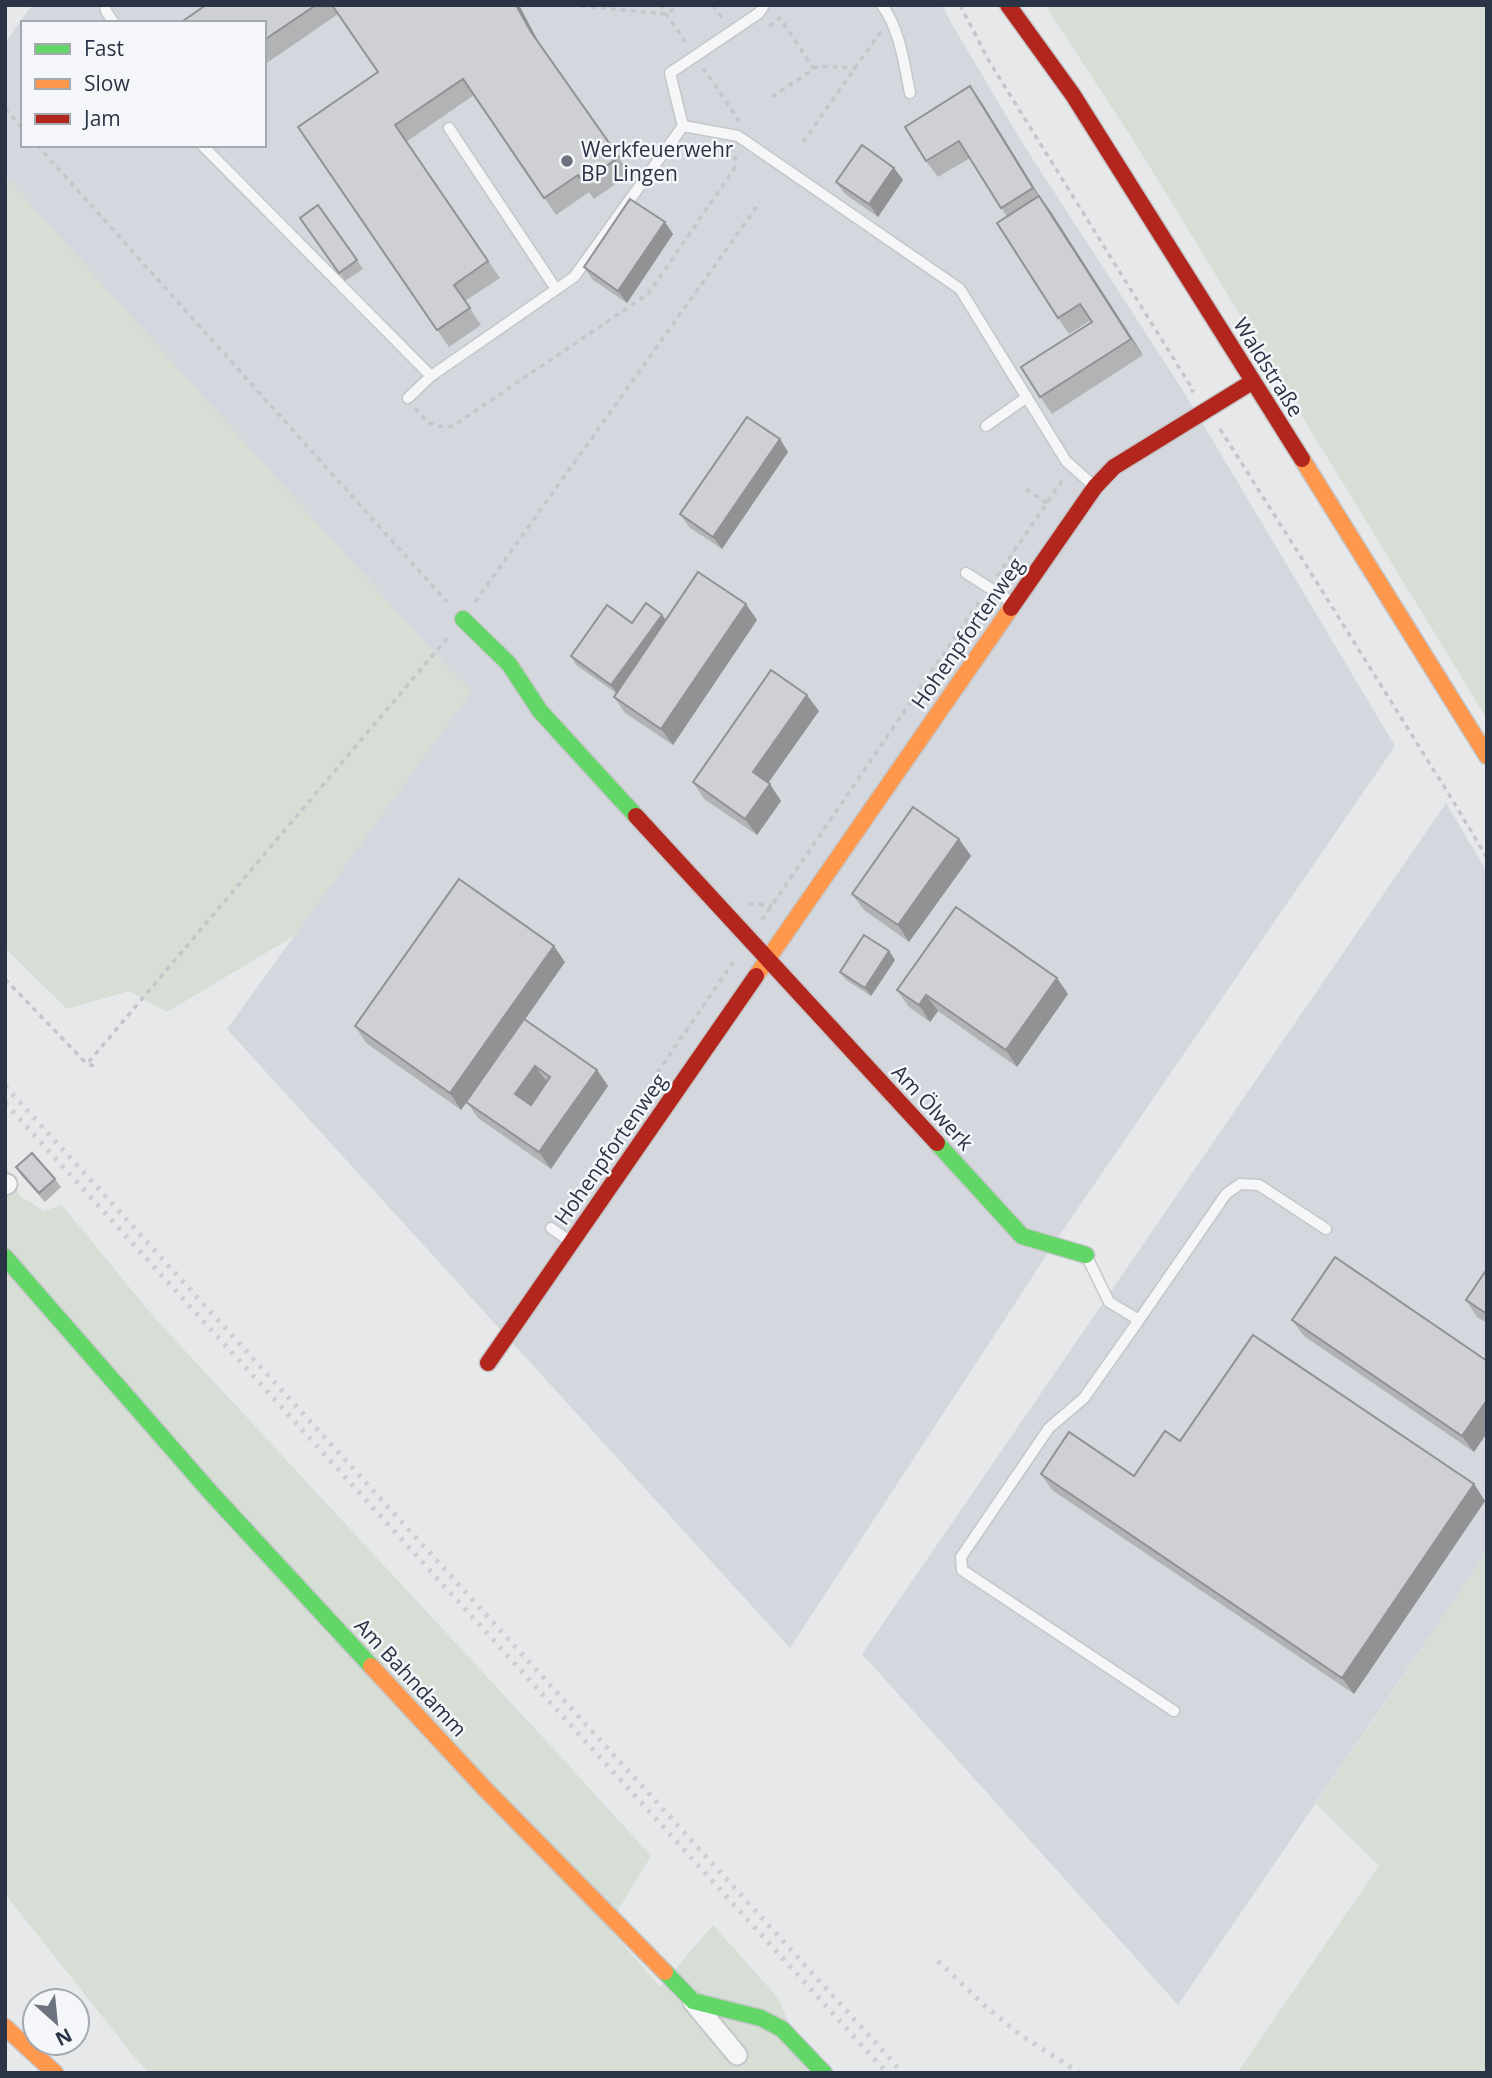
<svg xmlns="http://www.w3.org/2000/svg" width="1492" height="2078" viewBox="0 0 1492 2078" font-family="'Open Sans',sans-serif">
<rect width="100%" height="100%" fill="#e6e8ea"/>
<path fill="#d4d7dd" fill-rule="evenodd" d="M32 5H942L953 26 1023 144 1182 389 1395 746 1063 1230 790 1648 227 1029 471 691 445 665 5 177V43ZM23 23H264V145H23Z
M1446 803 1487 872V1552L1178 2005 862 1654Z"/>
<path fill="#d6ded6" d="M1045 5H1487V719L1137 146Z
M9 180 445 665 472 691 294 936 167 1012 129 991 67 1009 5 948V186Z
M5 1163 20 1196 44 1211 62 1205 153 1316 562 1758 651 1856 608 1927 660 1987 713 1925 779 1999 808 2073H149L136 2059 5 1894Z
M1487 1552V2073H1237L1379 1866 1316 1804Z"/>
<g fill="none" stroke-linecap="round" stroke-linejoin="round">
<g stroke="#c4c6c8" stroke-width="13">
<path id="lane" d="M105 5 106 11 114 23
M882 5C900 30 904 63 910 93
M683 126 738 136 960 289 1066 461 1095 487
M449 128 556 289
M202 145 431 376 574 277 683 126 670 73 759 13 764 5
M408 398 431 376
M986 426 1027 397
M966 573 1013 603
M551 1228 571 1242
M1086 1255 1109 1302 1139 1320 1226 1194 1240 1184 1259 1185 1326 1229
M1139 1320 1084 1398 1049 1428 961 1557 962 1570 1174 1711"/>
</g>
<g stroke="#c4c6c8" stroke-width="23">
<path id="street" d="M5 1185 7 1184
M693 2002 737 2055"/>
</g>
<g stroke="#c4c6c8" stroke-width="19">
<path id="fast" d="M463 619 509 664 540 711 636 816
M937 1143 1022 1236 1086 1255
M5 1257 212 1494 371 1666
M665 1972 693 2001 761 2018 782 2029 824 2073"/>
</g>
<g stroke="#c4c6c8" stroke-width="19">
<path id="slow" d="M1302 459 1487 756
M756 976 1011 608
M371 1666 486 1790 665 1972
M5 2027 55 2073"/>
</g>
<g stroke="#c4c6c8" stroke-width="19">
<path id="jam" d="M1008 5 1073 95 1302 459
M1011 608 1095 487 1114 467 1252 382
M636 816 937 1143
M488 1363 756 976"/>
</g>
<path stroke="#c5c6ca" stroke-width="3.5" stroke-dasharray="5 5" stroke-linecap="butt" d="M571 5 666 14 680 5
M660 5 687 44
M713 5 724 21
M960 5 989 61 1193 390 1191 392
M769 26 780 18 814 69
M703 68 738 119V123
M772 97 818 66 856 68
M5 109 23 129
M803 142 882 30
M37 145 447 602
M415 408C428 424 433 428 453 426L648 294 734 169 736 151
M1220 429 1306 565 1453 801 1487 858
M1026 489 1047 503
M997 576 1064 478
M475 602 760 202
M749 904 772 906
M762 920 981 599
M5 979 86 1063
M94 1066 87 1064 449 636
M612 1139 736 958"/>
<use href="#lane" stroke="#f5f6f7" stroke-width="10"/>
<use href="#street" stroke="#f5f6f7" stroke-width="19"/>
<use href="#fast" stroke="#63d668" stroke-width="16"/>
<use href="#slow" stroke="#ff974d" stroke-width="16"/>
<use href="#jam" stroke="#b3261e" stroke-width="16"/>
<path stroke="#cecfd2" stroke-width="5" stroke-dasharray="3.5 7" stroke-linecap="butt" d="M5 1086 903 2073
M5 1103 887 2073
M938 1961 984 2005 1019 2034 1080 2073"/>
</g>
<path fill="#b1b3b5" d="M206 5H519L542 48 630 174 594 199 589 192 556 215 474 95 406 142 500 278 465 301 481 325 449 347 298 127 378 72 338 14 264 65V23Z
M970 86 982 103 1039 196 1051 212 1143 355 1052 414 1040 397 1092 322 1091 320 1069 334 1058 318 1007 217 970 158 938 177 926 161Z
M894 168 903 180 878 217 845 194 836 182Z
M318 205 363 269 345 281 300 218Z
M665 222 673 234 627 303 593 280 584 267Z
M780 439 788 452 722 549 689 527 680 514Z
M662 615 666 620H757L673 745 625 713 614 697 616 693 576 665 571 656 632 623Z
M819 711 768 783 781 801 757 835 704 799 693 782Z
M959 839 971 856 909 942 864 910 852 894Z
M889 951 895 960 871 996 846 980 840 972Z
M565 962 525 1020 597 1070 608 1086 551 1169 478 1118 467 1102 461 1110 366 1043 355 1026Z
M897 990 1068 994 1017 1067 938 1011 930 1022 909 1007Z
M16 1167 55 1179 61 1187 45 1202 22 1176Z
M1487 1269V1323L1477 1317 1466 1300Z
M1292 1320 1487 1361 1474 1452 1304 1336Z
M1180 1441 1474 1484 1485 1501 1354 1694 1052 1490 1041 1474 1134 1476Z"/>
<path fill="#909294" d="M516 5H519L542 49 531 32Z
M970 86 982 103 1045 205 1033 188Z
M894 168 903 180 878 217 869 204Z
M1039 196 1051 212 1143 355 1131 339Z
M665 222 673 234 627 303 618 291Z
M780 439 788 452 722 549 713 537Z
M746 604 757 620 673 745 661 729Z
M662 615 668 623 617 694 611 685Z
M807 695 819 711 764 789 753 772Z
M770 784 781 801 757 835 745 819Z
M959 839 971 856 909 942 898 925Z
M554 946 565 962 461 1110 450 1093Z
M889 951 895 960 871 996 865 988Z
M1057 978 1068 994 1017 1067 1006 1050Z
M926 995 938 1011 930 1022 919 1005Z
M535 1066 547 1082 527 1111 515 1094Z
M597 1070 608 1086 551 1169 539 1152Z
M1487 1400V1433L1474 1452 1462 1436Z
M1474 1484 1485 1501 1354 1694 1342 1678Z"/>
<path fill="#ced0d3" stroke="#909294" stroke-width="2" fill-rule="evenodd" d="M206 5H316L264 40V23H180Z
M332 5H516L531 32 619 157 583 182 578 175 544 198 463 79 395 125 488 261 454 285 470 308 437 330 298 127 378 72Z
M970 86 1033 188 1001 208 959 141 926 161 905 127Z
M862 145 894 168 869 204 836 182Z
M1039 196 1131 339 1040 397 1021 367 1092 322 1080 304 1058 318 997 223Z
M630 199 665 222 618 291 584 267Z
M318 205 357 260 339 273 300 218Z
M747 417 780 439 713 537 680 514Z
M698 572 746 604 661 729 614 697Z
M646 603 662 615 611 685 571 656 607 605 632 623Z
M771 670 807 695 753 772 770 784 745 819 693 782Z
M913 807 959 839 898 925 852 894Z
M459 879 554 946 450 1093 355 1026Z
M956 907 1057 978 1006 1050 926 995 919 1005 897 990Z
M864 935 889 951 865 988 840 972Z
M524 1019 597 1070 539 1152 466 1102ZM535 1066 550 1077 531 1105 515 1094Z
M32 1153 55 1179 39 1193 16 1167Z
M1335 1257 1487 1361V1400L1462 1436 1292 1320Z
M1487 1269V1314L1466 1300Z
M1253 1335 1474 1484 1342 1678 1041 1474 1069 1432 1134 1476 1165 1431 1180 1441Z"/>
<circle fill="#6c737f" stroke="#f4f6f9" stroke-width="2.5" cx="567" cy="161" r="7"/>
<g text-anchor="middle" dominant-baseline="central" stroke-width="5" stroke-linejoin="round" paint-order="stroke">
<g font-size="21" fill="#2b3445" stroke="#f4f6f9" text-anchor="start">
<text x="581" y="149">Werkfeuerwehr<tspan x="581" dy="24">BP Lingen</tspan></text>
</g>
<g font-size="21" fill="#2b3445" stroke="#f4f6f9">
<text transform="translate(1269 367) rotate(58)">Waldstraße</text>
<text transform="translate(967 633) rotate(-55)">Hohenpfortenweg</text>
<text transform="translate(933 1107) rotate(47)">Am Ölwerk</text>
<text transform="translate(610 1149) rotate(-55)">Hohenpfortenweg</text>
<text transform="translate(411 1677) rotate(47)">Am Bahndamm</text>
</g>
</g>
<rect width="1492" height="2078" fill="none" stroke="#2b3445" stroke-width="14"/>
<rect x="21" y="21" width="245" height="126" fill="#f4f6f9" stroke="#a4a8b1" stroke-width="2"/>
<rect x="35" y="44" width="35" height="10" fill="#63d668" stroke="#a4a8b1" stroke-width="2"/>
<text x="84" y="56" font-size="21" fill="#2b3445">Fast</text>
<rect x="35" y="79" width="35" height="10" fill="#ff974d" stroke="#a4a8b1" stroke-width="2"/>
<text x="84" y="91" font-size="21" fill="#2b3445">Slow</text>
<rect x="35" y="114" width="35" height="10" fill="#b3261e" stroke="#a4a8b1" stroke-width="2"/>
<text x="84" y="126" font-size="21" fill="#2b3445">Jam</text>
<g transform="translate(56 2022) rotate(153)"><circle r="33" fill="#f4f6f9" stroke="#a4a8b1" stroke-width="2"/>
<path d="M0-5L12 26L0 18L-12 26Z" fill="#6c737f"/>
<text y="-10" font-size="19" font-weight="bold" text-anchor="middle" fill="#2b3445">N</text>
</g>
</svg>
